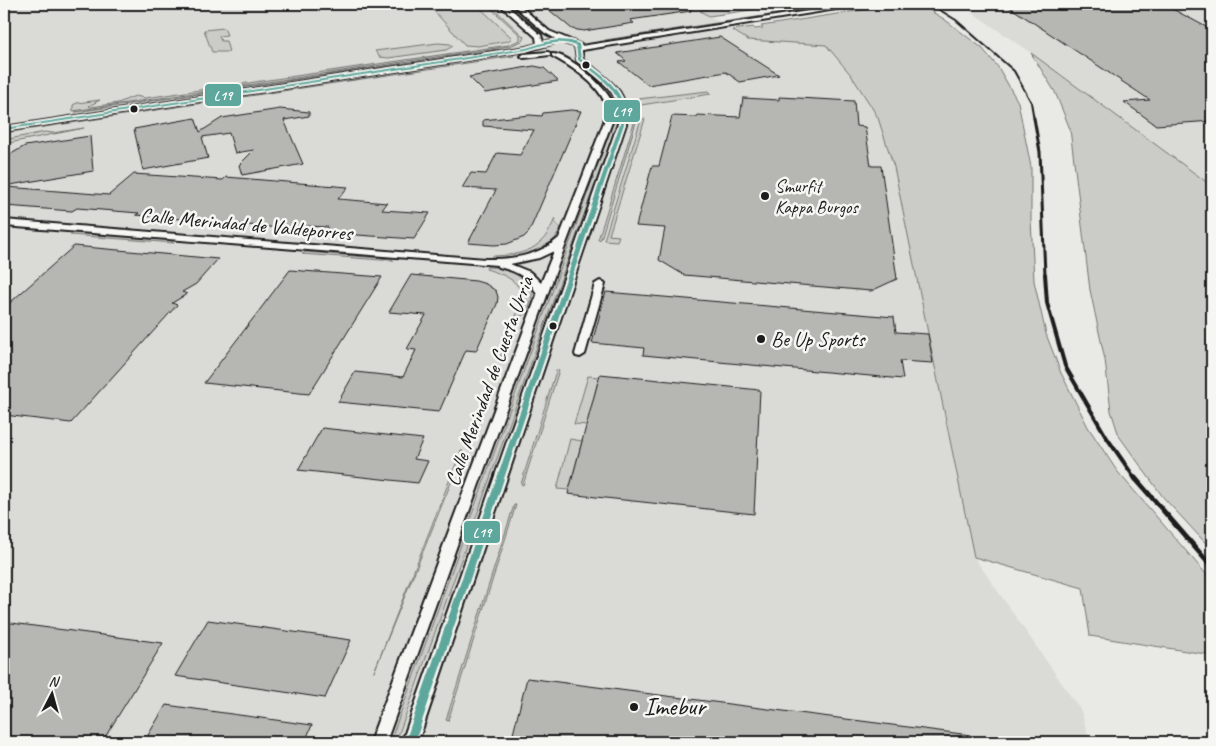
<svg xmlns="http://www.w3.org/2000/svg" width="1216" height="746" viewBox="0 0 1216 746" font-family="Caveat,sans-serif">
<rect width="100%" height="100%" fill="#e9e9e5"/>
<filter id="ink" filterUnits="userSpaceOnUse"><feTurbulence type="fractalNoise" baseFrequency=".02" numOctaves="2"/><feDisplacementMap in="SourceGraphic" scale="10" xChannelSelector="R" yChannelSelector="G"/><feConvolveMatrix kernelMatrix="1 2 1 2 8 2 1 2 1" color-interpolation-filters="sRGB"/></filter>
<g filter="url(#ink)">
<path fill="#dadad6" d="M4 4H722L701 11 748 40 826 44 851 75 871 106 878 118 894 167 974 557 1081 711 1090 742H4Z
M960 4H1203L1212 9V186L1031 53Z"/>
<path fill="#cbcbc7" stroke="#747472" d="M461 4 477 5 512 38 508 41 478 46 465 45 433 10 438 7Z
M486 4H489L522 35 524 37 522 41 510 46 73 111V105L77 103 100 100 89 106 91 107 118 103 135 96 145 98 508 45 520 40V35Z
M721 4H792L709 16 700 11Z
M842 4H852L607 41 605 40Z
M900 4H924L926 5 924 7 944 19 982 48 998 67 1018 102 1031 167V219L1034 281 1046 334 1061 373 1088 427 1117 471 1212 581V655L1090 636 1083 588 974 557 894 167 878 118 871 106 851 75 826 45 748 40 732 30 753 27 755 29 763 28 761 26Z
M224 28 227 35 219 36 221 41H226L229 52H212L204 30Z
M438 43 450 44 453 46 446 50 388 58 380 57 375 51Z
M498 49 507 51 497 50 75 112Z
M1031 53 1212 186V550L1163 497 1119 436 1111 411 1105 360 1090 290 1070 129 1055 92Z
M512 54 514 56 4 133V131Z
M576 64H579C597 80 623 95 617 122L396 742H390L615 117C618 93 593 78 576 64Z
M708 91 711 94 641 105 638 99Z
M639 112 601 239 598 240 637 113Z
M641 119H645L609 235 619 236 617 241 604 240Z
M84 128 4 144V140L45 132 53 133Z
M555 218 556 219 555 223 561 228C548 257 520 259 491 259L492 256C525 255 543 250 555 218Z
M74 233 170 240 174 243 70 235Z
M306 252 392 259 394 261 302 254Z
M487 267C504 267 529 273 533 292L528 313 517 317 500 358 521 303C525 281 502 274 486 269Z
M559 370 523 485 521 484 556 371Z
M588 376 599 377 587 425 574 424Z
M570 439 582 441 569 490 557 489Z
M461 451H463L459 463 374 672Z
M514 505H516L448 721 446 720Z"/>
<path fill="#b6b6b3" stroke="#1c1c1c" d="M542 4H626V9L661 4H691V11L630 20 634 23 584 31 572 29Z
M1005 4H1163L1212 30V121L1156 125 1124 102 1150 100Z
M720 37 779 75 740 82 726 72 648 85 619 62 626 61 617 53Z
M534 66 544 68 558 81 485 93 469 77Z
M779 97 854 101 856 126 865 127 871 166H881L897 279 871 291 684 275 659 260 665 228 636 226 652 166H659L672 116 697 117V115L740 117 743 98 779 100Z
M280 109 309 112V116L284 120 303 164 242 175 239 165 254 150 235 153 229 133 202 137 208 158 143 170 134 129 195 118 200 132 222 118Z
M571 110 581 111 529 232 524 237 507 244 494 245 468 243 496 190 462 188 471 173 486 174 497 153 520 155 534 130 483 126V120L530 115 542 116 543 113Z
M90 136 93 171 4 186V158L25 146Z
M134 174 223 180 226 177 348 187 338 199 387 203 382 210 430 213 414 239 329 233 328 227 306 226 303 230 136 215 139 213 77 208 72 211 5 206 6 187 109 195Z
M74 246 218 259 196 284 182 292 187 294 172 303 177 305 71 423 4 415V308Z
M290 270 382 277 309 394 204 383Z
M411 275 476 281 486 284 496 291 498 297 497 304 476 351 466 350 439 412 338 402 355 372 403 377 416 350 407 349 426 315 389 312Z
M606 292 894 317 896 332 928 334 933 363 900 361 903 379 643 355 644 348 592 343Z
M600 374 760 390 754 514 568 494Z
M322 428 423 439 414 459 428 461 418 483 298 470Z
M208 620 351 640 325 698 175 676Z
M4 622 163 643 102 742H4Z
M527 678 970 735 969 742H511Z
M166 705 312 725 305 742H144Z"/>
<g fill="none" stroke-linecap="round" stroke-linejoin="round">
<g stroke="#1c1c1c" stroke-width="4">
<path id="street" d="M499 4H505L541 35 543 42 556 39 545 33 512 4H518L549 31 580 44 581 46 854 4H867L582 50V58C605 79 630 88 626 124L418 742H402L618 124C623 89 599 81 577 60L575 46 559 42 526 51 4 131V127L526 47 537 44 536 37Z
M548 52 550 53V55L524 58 521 56 524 54Z
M552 54C568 53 606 87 612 102 614 109 613 115 612 122L558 265 386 742H370L537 295C531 278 516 271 499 267L497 265 4 226V220L485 259C513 259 537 257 559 238L604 122C605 116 607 109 605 103 597 82 570 66 552 56ZM554 251 541 283 530 272 510 264 539 258Z
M600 281 605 284 585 354 580 357 576 356 575 354 595 284Z"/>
</g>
<use href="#street" fill="#f6f6f2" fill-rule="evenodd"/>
<path stroke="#1c1c1c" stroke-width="2" d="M930 4 956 20 1014 71 1031 102 1034 120"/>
<path stroke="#1c1c1c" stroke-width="3" d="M1034 118 1040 152 1045 275"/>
<path stroke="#1c1c1c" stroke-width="4" d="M1045 274 1047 303 1065 366 1107 438 1136 480"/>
<path stroke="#1c1c1c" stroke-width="5" d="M1135 478 1212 567"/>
<g stroke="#f6f6f2" stroke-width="4">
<path id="bus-1" d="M558 40 571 41 579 44 581 59C598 73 623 87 625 112 625 116 624 120 624 124L415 742H405L620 124C620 120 621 116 620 112 619 87 595 74 578 60L576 46C559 39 543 45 526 50L4 130V128L526 48 546 42Z"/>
</g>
<use href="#bus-1" fill="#5da79c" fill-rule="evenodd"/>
</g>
</g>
<g fill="#1c1c1c" stroke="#f6f6f2" stroke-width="2">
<circle cx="586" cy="65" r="4.5"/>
<circle cx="134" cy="109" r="4.5"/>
<circle cx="765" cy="196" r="5"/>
<circle cx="553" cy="326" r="4.5"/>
<circle cx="761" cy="339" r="5"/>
<circle cx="634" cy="707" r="5"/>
</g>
<g text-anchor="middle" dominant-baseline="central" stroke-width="5" stroke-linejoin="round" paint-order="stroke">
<g font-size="18" fill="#1c1c1c" stroke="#f6f6f2" text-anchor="start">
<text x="775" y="186">Smurfit<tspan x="775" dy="21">Kappa Burgos</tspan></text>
</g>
<g font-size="21" fill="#1c1c1c" stroke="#f6f6f2">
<text transform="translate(246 224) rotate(5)">Calle Merindad de Valdeporres</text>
<text transform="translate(489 381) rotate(-70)">Calle Merindad de Cuesta Urria</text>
</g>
<g font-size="21" fill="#1c1c1c" stroke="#f6f6f2" text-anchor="start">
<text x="771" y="339">Be Up Sports</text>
</g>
<g font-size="25" fill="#1c1c1c" stroke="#f6f6f2" text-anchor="start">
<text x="644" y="707">Imebur</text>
</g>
</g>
<g stroke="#f6f6f2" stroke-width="2">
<rect x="204" y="83" width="38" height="24" rx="5" fill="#5da79c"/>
<rect x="603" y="99" width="38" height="24" rx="5" fill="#5da79c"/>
<rect x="463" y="520" width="38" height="24" rx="5" fill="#5da79c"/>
</g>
<g font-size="14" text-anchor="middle" font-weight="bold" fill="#fff">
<text x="223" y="100">L19</text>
<text x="622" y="116">L19</text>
<text x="482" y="537">L19</text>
</g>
<rect width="1216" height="746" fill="none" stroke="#f6f6f2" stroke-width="20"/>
<rect x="10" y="10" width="1196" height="726" fill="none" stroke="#1c1c1c" stroke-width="2" filter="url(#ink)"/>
<g transform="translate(52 694) rotate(6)" stroke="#f6f6f2" stroke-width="4" paint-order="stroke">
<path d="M0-4L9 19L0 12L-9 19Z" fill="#1c1c1c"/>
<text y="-8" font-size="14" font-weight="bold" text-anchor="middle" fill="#1c1c1c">N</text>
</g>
</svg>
